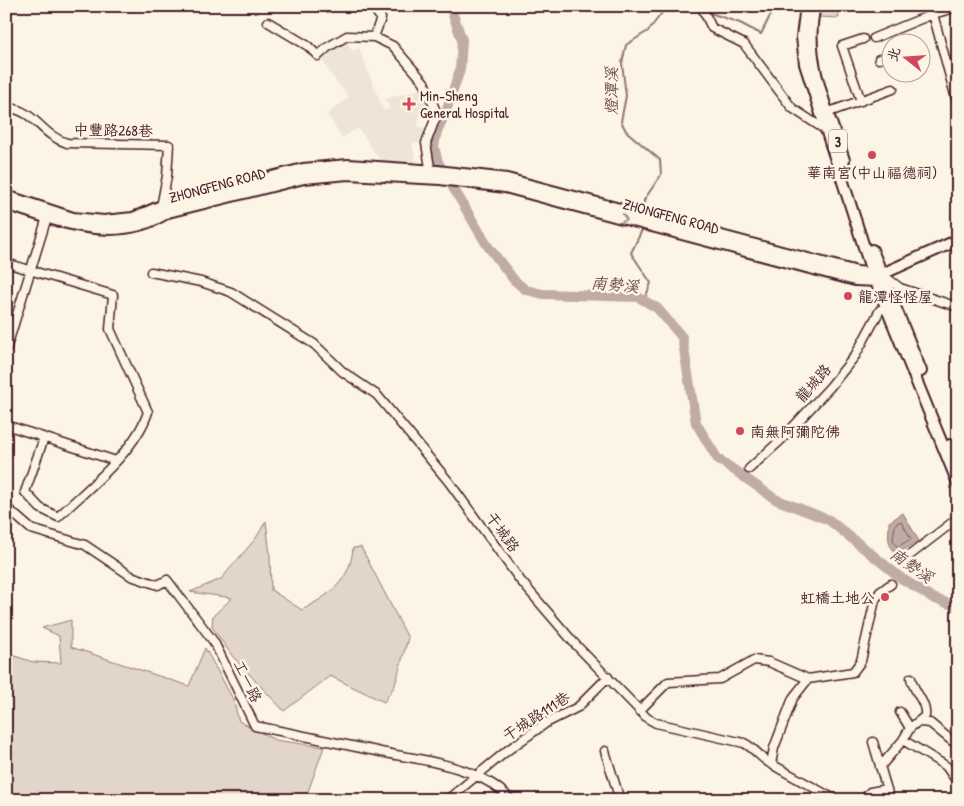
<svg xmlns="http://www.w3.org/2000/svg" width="964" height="806" viewBox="0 0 964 806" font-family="'Patrick Hand','LXGW WenKai TC',sans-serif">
<rect width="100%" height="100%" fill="#fcf5e5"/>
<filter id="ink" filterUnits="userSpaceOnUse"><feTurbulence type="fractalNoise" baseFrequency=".02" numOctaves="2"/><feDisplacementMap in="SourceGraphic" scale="10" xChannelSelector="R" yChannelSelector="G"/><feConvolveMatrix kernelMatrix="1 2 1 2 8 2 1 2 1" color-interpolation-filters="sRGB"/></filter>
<g filter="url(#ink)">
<path fill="#eee5d7" d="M346 38 352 51 359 48 384 111 390 108 385 99 424 88 434 111 425 116 420 115 418 127 424 128 423 142 412 144 417 167 382 163 358 128 342 138 327 114 349 97 331 75 320 56Z"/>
<path fill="#e2d5ca" stroke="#967a7a" d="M838 10 839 18 817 17 818 11Z
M266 521 270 555 271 590 302 610C330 594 350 582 353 548L361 547 408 638 395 685 384 702 330 676 284 711 233 657 212 627 213 616 232 598 190 592 221 579 256 538Z
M71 620V647L189 686 205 648 233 699 239 721 275 740 324 747 305 800H244L240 797 236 800H6V653L33 662 61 663 59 636 42 628Z"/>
<path fill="#c0aca5" stroke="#917474" d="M903 513 919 541 895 555C886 539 889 538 889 522Z"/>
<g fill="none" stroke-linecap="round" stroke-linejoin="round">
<path stroke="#79575c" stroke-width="1" d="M901 521 911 539 897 547 893 540 895 525Z"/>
<path stroke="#917474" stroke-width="2" d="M707 12 740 23 761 34 775 6
M644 212V200L661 175 660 160 626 131 621 121 626 96 622 63 626 45 648 31 665 9C677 15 688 6 700 10
M643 228 631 253 651 283 644 301"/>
<path stroke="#c0aca5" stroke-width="10" d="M450 6 462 40 460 70 445 114 437 131 434 147 438 162 487 245 514 280 526 290 543 294 638 297 657 308 682 337 696 423 717 458 775 499 829 520 901 578 933 598 958 607"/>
<g stroke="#4a1f2b" stroke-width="11">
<path id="minor" d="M367 6 374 9 381 18 374 37
M701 6 712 28 744 44 792 108 827 131
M933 14 958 106
M268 22 308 46 318 56 328 47 347 36 374 37 393 46 424 82 437 114 426 143 431 174
M874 38 933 14 958 7
M879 59 892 56
M861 101 842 46 863 39
M6 107C37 111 39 134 67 143L169 145 167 176 161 207
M829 112 893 89
M6 263 113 295 110 329 148 412C135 452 88 488 58 517L40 508 25 492 44 438
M151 272 201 282 231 292 314 344 343 372 377 395 449 482 520 580 575 644 647 718 656 723 744 743C754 748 759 756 768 762 790 775 813 787 836 800
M883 275 900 288 958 307
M6 350 48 214
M6 425 116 461
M749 469 781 440 830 387 855 356 880 310 888 306
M6 507 31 529 85 545 131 576 158 585 167 580 214 642 255 726C302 735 349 746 396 755 433 761 485 770 511 800
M910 555 958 518
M639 711 668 682 720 679 754 660 769 662 808 679
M900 712 910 728
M919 722 930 723 952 741
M903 740 946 766 958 783
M873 742 890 800
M605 751 620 800
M771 764 774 748 793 698 808 679 853 672 861 661 875 600 880 592 891 584
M880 767 903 740 910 728 925 716C927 702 913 692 911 678
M447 800 508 750 546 723 578 707 608 677
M863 800 870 792 887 789
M955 800 958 798"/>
</g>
<g stroke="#4a1f2b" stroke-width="14">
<path id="major" d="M806 6 802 37 805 64 872 272 958 483
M815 6C802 58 828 111 844 160
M6 196 73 218 104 221 133 218 166 204 303 169 348 165 437 171 507 179 857 272 882 274 958 240
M6 204C58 221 117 246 168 212L304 178 348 174 440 179 505 187 855 280 877 281
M872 250 921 371
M950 445 958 464"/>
</g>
<use href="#minor" stroke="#fcf5e5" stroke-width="8"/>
<use href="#major" stroke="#fcf5e5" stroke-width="10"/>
</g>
<defs><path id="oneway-chevron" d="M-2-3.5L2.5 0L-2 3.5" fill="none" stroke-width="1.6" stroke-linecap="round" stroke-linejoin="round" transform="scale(1.25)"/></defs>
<use stroke="#a38a88" href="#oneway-chevron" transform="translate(624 219) rotate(15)"/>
</g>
<g fill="#d1495b" stroke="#fcf5e5" stroke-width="2">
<path d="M406.5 96.5h5v5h5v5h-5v5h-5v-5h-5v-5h5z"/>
<circle cx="872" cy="155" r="5"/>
<circle cx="848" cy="296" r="5"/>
<circle cx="740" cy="431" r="5"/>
<circle cx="885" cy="597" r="5"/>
</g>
<g text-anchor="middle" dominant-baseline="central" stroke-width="5" stroke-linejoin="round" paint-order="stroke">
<rect fill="#fcf5e5" stroke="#7f5f63" stroke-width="1" x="829" y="129.5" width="18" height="23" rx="4"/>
<g font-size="14" font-weight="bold" fill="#4a1f2b">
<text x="838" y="141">3</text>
</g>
<g font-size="15" fill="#4a1f2b" stroke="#fcf5e5" text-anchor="start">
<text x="420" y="95">Min-Sheng<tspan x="420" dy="17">General Hospital</tspan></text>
<text x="872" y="172" text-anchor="middle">華南宮(中山福德祠)</text>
<text x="858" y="296">龍潭怪怪屋</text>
<text x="750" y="431">南無阿彌陀佛</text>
<text x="875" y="597" text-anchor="end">虹橋土地公</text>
</g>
<g font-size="15" fill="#4a1f2b" stroke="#fcf5e5">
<text transform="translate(113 130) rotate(1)">中豐路268巷</text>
<text transform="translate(217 185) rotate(-15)">ZHONGFENG ROAD</text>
<text transform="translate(671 216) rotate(15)">ZHONGFENG ROAD</text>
<text transform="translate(813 383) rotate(-49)">龍城路</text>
<text transform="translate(503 532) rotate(54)">干城路</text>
<text transform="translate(248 681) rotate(64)">工一路</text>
<text transform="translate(536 716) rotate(-33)">干城路111巷</text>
</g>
<g font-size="16" font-style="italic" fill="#6d4950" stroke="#fcf5e5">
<text transform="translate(611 91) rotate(-90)">燈潭溪</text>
<text transform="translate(615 284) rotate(5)">南勢溪</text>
<text transform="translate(912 565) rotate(35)">南勢溪</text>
</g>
</g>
<rect width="964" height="806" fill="none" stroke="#fcf5e5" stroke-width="25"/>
<rect x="12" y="12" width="939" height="781" fill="none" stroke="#4a1f2b" stroke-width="2" filter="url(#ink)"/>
<g transform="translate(906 58) rotate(287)"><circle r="24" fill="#fcf5e5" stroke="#b59f9b"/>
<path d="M0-4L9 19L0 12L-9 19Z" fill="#d1495b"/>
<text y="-8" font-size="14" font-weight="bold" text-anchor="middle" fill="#4a1f2b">北</text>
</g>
</svg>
